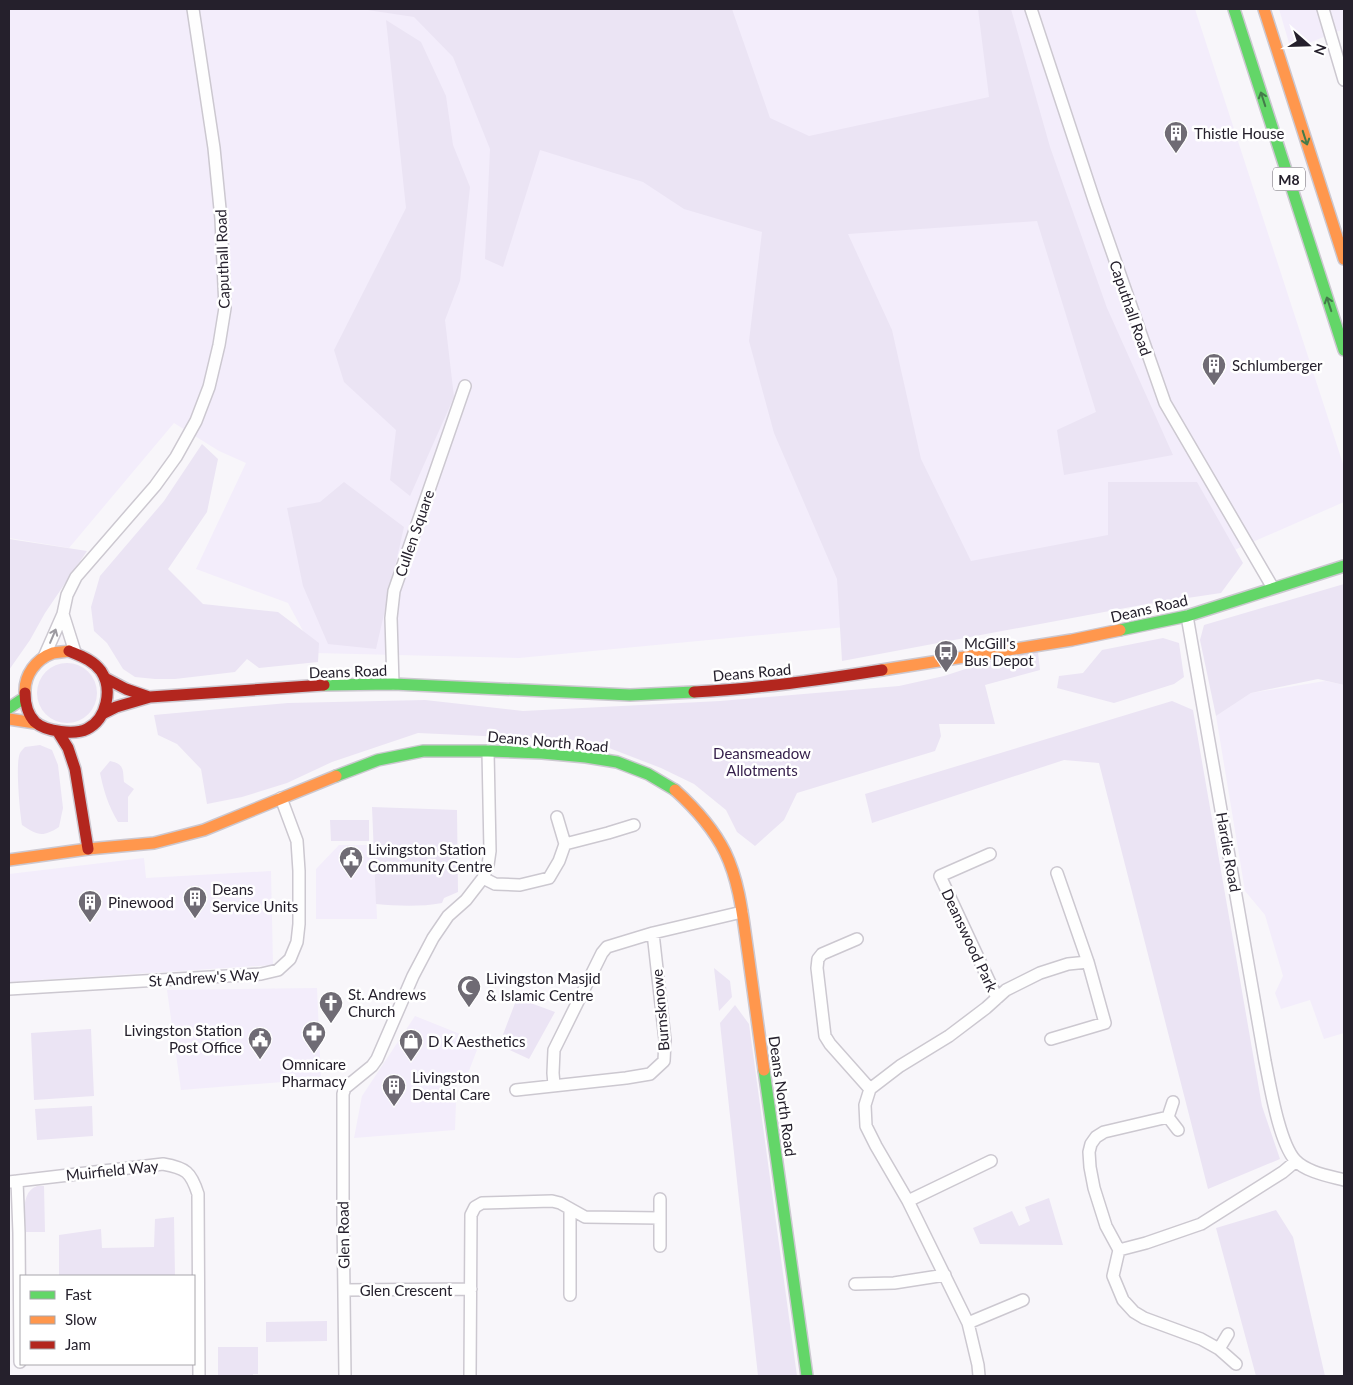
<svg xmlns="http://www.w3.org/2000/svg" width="1353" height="1385" viewBox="0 0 1353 1385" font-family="Lato,sans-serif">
<rect width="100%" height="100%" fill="#f8f6fa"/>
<path fill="#f3edfb" d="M9 9H1195L1344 467V502L1118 601 519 658 315 653 288 603 196 569 246 463 219 451 174 423 69 548 9 538Z
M1279 9H1344V29L1291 50Z
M1325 681 1344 685V1033L1324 1039 1310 1000 1281 1009 1275 993 1283 976 1265 915 1245 891 1216 716 1251 693Z
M339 845H374L377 919H316V869Z
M144 858 146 878 271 871 273 965 9 982V874Z
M317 988 321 1079 181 1090 167 990Z
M415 1016 480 1042 467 1076 457 1073 455 1130 354 1138 362 1096Z"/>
<path fill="#ebe4f4" d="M361 9H732L770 118 809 136 989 97 978 9H1011L1050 147 1107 308 1173 455 1064 475 1057 430 1096 412 1037 221 848 234 892 330 921 459 971 561 1108 535V482H1197L1243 563 1221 593 1147 604 842 661 837 579 774 433 749 341 762 232 684 209 643 182 540 150 503 267 485 259 490 149 453 57 414 17Z
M386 20 421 42 446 96 453 145 470 187 460 281 445 320 454 397 410 496 390 480 396 430 344 382 334 350 406 208Z
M202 444 218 459 207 512 168 569 203 604 278 612 319 643 318 662 259 668 247 659 235 672 175 679H155L135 677 123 669 107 643 94 631 91 607 100 576 164 501Z
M344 482 404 527 376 649 328 644 303 586 287 508 320 502Z
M9 539 87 551 45 613 30 640 9 670Z
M1344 584V685L1318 679 1251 693 1216 716 1200 640 1204 625Z
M1163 638 1179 643 1184 677 1174 684 1114 703 1057 688 1059 676 1083 673 1102 650Z
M1038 652 1040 670 985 685 995 724H939L941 736 935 751 797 793 784 820 755 846 737 832 726 810 694 784 661 768 591 741 418 733 332 762 287 783 242 797 207 804 201 769 177 744 158 735 154 715 288 703 425 700 523 711 720 701 899 686 944 676 993 660Z
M37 693a30 30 0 1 1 60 0a30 30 0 1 1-60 0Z
M1172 701 1193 710 1262 1106 1280 1159 1208 1189 1099 763 1064 760 872 823 865 794Z
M40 745 52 750 58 765 63 808 59 827C42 838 37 835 22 825 20 813 15 763 20 753 21 751 23 749 25 747Z
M110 761C124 764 123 769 124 782L134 789 128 797V822H118C108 805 104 792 100 773Z
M372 807 457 810 458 892 444 898 442 903C421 907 397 906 376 904Z
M330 820H369V841H331Z
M714 968 730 981 732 997 719 1011Z
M517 998 555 1012 529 1059 499 1045Z
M735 1005 749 1024 797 1376H758L720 1023Z
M91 1029 94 1096 34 1100 31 1033Z
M92 1106 93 1136 37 1140 35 1109Z
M37 1186H44L45 1232H25C25 1217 20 1192 37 1186Z
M1049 1198 1063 1245 980 1244 973 1228 1012 1211 1019 1226 1030 1221 1025 1207Z
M1276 1210 1293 1237 1325 1376H1256L1216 1228Z
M174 1217 175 1276H59V1235L101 1229 102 1248 154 1247 155 1219Z
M327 1321V1341L266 1342V1322Z
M218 1347H258V1374H253V1376H218Z"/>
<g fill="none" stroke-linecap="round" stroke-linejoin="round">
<g stroke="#ccc8d0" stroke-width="14">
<path id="street" d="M1031 9 1095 203 1165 403 1273 588
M1323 9 1344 80
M63 614 75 652
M1187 616 1265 1061C1270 1085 1279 1142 1295 1160 1306 1172 1329 1176 1344 1180
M44 657 63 614 67 595 76 577 155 486 176 457 196 421 209 387 219 345 225 308 221 219 214 148 193 9
M393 684 391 618 394 591 465 386
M557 817 565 844
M990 854 940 876 997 998
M483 878 495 884 520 885 549 878 559 861 565 844 608 833 634 825
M857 939 822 954 818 959 817 968 825 1036 830 1044 870 1089
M9 989 261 974 278 970 290 959 297 942 299 924V871L297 841 281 798
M1051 1039 1105 1023 1088 962 1057 873
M554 1085 553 1073 554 1050 602 953 607 947 653 933 742 912
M516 1090 626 1078 650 1074 664 1061 665 1040 653 933
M1168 1117 1178 1130
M17 1181 19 1233 20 1362
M9 1182 163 1164C186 1168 191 1172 198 1194L199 1376
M908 1201 991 1161
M570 1209V1295
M660 1246V1199
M1119 1250 1106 1226 1094 1188 1090 1167 1089 1152 1091 1144 1096 1137 1104 1132 1168 1117 1173 1102
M855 1284 894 1283 945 1275
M344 1290 471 1289
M968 1323 1023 1300
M1219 1349 1228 1334
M1236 1364 1219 1349 1201 1339 1144 1318 1134 1312 1123 1300 1113 1276 1119 1250 1146 1243 1201 1224 1283 1172 1296 1161
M345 1376 343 1214V1094L345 1088 372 1066 377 1059 413 976 433 938 448 916 466 900 483 878 488 865 490 851 488 751
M470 1376 471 1215 475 1207 482 1203 552 1201 560 1203 585 1217 660 1218
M979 1376 978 1365 968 1323 908 1201 876 1146 866 1126 865 1105 870 1089 900 1066 949 1036 986 1008 1006 990 1040 973 1068 964 1088 962"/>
</g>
<g stroke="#ccc8d0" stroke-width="14">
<path id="fast" d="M1234 9 1344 350
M1120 630 1187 616 1344 566
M324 685 393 684 630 695 694 692
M9 708 24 698
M336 776 378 760 423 751H488L542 753 586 757 617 762 648 774 675 790
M764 1070 807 1376"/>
</g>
<g stroke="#ccc8d0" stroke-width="14">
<path id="slow" d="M1264 9 1344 259
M882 670 1072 640 1120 630
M25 693C24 675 36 659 53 653 58 652 64 652 69 651
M9 719 35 723
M675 790C695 808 713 828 725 852 740 883 743 919 748 953 753 992 759 1031 764 1070
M9 860 88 849 154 843 204 830 336 776"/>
</g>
<g stroke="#ccc8d0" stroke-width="14">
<path id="jam" d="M105 678 126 689 149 697
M694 692C757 689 820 680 882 670
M25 693C25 703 28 715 35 722 46 732 75 735 87 729 107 719 113 689 101 671 93 660 81 656 69 651
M104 713 116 707 150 697 324 685
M58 732 68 748 75 769 88 849"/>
</g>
<use href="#street" stroke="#fefefe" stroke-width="11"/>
<use href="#fast" stroke="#63d668" stroke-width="11"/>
<use href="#slow" stroke="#ff974d" stroke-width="11"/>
<use href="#jam" stroke="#b3261e" stroke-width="11"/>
</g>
<defs><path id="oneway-shaft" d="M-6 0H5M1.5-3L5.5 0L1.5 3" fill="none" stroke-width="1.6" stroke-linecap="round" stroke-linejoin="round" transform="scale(1.25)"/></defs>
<g stroke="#447b4a">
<use href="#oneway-shaft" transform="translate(1263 99) rotate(-108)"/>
<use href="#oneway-shaft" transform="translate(1305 138) rotate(72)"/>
<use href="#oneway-shaft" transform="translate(1329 304) rotate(-108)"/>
</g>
<use stroke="#9c9aa0" href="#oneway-shaft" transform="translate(53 636) rotate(-67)"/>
<defs>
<g id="building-pin" transform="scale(1.25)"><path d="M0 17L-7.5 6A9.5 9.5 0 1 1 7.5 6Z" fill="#6f6b74" stroke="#fff"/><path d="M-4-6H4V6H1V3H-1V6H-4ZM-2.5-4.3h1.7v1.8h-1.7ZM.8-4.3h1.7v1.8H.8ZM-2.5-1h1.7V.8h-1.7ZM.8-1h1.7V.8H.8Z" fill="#fff"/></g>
<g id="bus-pin" transform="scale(1.25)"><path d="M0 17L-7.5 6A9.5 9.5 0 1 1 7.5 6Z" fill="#6f6b74" stroke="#fff"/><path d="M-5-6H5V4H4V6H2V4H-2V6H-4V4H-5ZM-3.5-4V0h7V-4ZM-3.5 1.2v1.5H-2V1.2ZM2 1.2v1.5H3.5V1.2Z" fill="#fff"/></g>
<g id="civic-pin" transform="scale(1.25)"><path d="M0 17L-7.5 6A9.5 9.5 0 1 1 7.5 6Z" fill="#6f6b74" stroke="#fff"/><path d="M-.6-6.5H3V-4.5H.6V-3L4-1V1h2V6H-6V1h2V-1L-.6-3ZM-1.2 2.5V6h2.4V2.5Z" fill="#fff"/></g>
<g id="mosque-pin" transform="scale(1.25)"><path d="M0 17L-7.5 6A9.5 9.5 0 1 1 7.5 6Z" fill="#6f6b74" stroke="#fff"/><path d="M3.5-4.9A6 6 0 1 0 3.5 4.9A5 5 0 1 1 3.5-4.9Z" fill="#fff"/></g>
<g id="church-pin" transform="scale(1.25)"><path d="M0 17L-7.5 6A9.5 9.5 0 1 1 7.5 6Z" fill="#6f6b74" stroke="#fff"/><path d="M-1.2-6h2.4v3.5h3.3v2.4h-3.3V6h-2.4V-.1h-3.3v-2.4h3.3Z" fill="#fff"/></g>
<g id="pharmacy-pin" transform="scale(1.25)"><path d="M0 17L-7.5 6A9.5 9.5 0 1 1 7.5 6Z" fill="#6f6b74" stroke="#fff"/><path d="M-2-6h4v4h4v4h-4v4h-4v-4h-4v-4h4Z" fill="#fff"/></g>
<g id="shop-pin" transform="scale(1.25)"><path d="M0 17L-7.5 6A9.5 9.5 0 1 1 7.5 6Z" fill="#6f6b74" stroke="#fff"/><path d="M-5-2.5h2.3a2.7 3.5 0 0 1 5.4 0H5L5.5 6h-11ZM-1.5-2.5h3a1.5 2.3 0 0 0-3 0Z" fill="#fff"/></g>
</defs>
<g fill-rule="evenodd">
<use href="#building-pin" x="1176" y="133"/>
<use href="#building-pin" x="1214" y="365"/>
<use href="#bus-pin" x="946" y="652"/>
<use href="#civic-pin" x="351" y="858"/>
<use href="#building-pin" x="195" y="898"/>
<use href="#building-pin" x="90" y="902"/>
<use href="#mosque-pin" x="469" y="987"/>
<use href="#church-pin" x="331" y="1003"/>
<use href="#pharmacy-pin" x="314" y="1033"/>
<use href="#civic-pin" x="260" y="1039"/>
<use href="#shop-pin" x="411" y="1041"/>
<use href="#building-pin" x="394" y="1086"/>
</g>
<g text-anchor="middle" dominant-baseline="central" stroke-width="5" stroke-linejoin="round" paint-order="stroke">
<rect fill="#fff" stroke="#66636b" stroke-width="1" x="1273" y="167.5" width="32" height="23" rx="4"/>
<g font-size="14" font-weight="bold" fill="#25202c">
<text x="1289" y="179">M8</text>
</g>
<g font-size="15" fill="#25202c" stroke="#fff" text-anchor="start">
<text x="1194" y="133">Thistle House</text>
<text x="1232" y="365">Schlumberger</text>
<text x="964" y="643">McGill's<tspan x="964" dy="17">Bus Depot</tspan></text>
<text x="368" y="849">Livingston Station<tspan x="368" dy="17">Community Centre</tspan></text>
<text x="212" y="889">Deans<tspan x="212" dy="17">Service Units</tspan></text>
<text x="108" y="902">Pinewood</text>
<text x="486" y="978">Livingston Masjid<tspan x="486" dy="17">&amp; Islamic Centre</tspan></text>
<text x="348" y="994">St. Andrews<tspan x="348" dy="17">Church</tspan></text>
<text x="242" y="1030" text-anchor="end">Livingston Station<tspan x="242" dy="17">Post Office</tspan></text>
<text x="428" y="1041">D K Aesthetics</text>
<text x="314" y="1064" text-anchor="middle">Omnicare<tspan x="314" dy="17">Pharmacy</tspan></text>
<text x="412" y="1077">Livingston<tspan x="412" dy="17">Dental Care</tspan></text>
</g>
<g font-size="15" fill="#25202c" stroke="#fff">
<text transform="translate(222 259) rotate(-92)">Caputhall Road</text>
<text transform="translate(1131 308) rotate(71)">Caputhall Road</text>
<text transform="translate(414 533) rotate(-71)">Cullen Square</text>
<text transform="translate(1149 608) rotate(-13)">Deans Road</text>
<text transform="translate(348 671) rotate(-2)">Deans Road</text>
<text transform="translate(752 672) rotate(-5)">Deans Road</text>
<text transform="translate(548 741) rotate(5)">Deans North Road</text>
<text transform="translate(1229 852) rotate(80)">Hardie Road</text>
<text transform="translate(970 940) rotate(65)">Deanswood Park</text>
<text transform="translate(204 977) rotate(-4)">St Andrew's Way</text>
<text transform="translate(660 1010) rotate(-95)">Burnsknowe</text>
<text transform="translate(783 1096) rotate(82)">Deans North Road</text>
<text transform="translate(112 1170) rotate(-6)">Muirfield Way</text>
<text transform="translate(343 1235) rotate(-91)">Glen Road</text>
<text x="406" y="1290">Glen Crescent</text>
</g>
<g font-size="15" fill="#341e4a" stroke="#fff">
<text x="762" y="753">Deansmeadow<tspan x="762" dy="17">Allotments</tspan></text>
</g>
</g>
<rect width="1353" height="1385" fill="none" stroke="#25202c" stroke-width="20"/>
<rect x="20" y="1275" width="175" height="90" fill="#ffffff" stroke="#a8a6ab"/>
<rect x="30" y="1291" width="25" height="8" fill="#63d668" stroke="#a8a6ab"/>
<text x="65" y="1300" font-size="15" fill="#25202c">Fast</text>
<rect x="30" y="1316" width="25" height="8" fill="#ff974d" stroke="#a8a6ab"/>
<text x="65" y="1325" font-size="15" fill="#25202c">Slow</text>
<rect x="30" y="1341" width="25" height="8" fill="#b3261e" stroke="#a8a6ab"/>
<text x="65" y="1350" font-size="15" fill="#25202c">Jam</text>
<g transform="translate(1308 45) rotate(110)" stroke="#ffffff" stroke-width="4" paint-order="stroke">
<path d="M0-4L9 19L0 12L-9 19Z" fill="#25202c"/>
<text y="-8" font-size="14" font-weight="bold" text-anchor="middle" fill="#25202c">N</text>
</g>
</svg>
